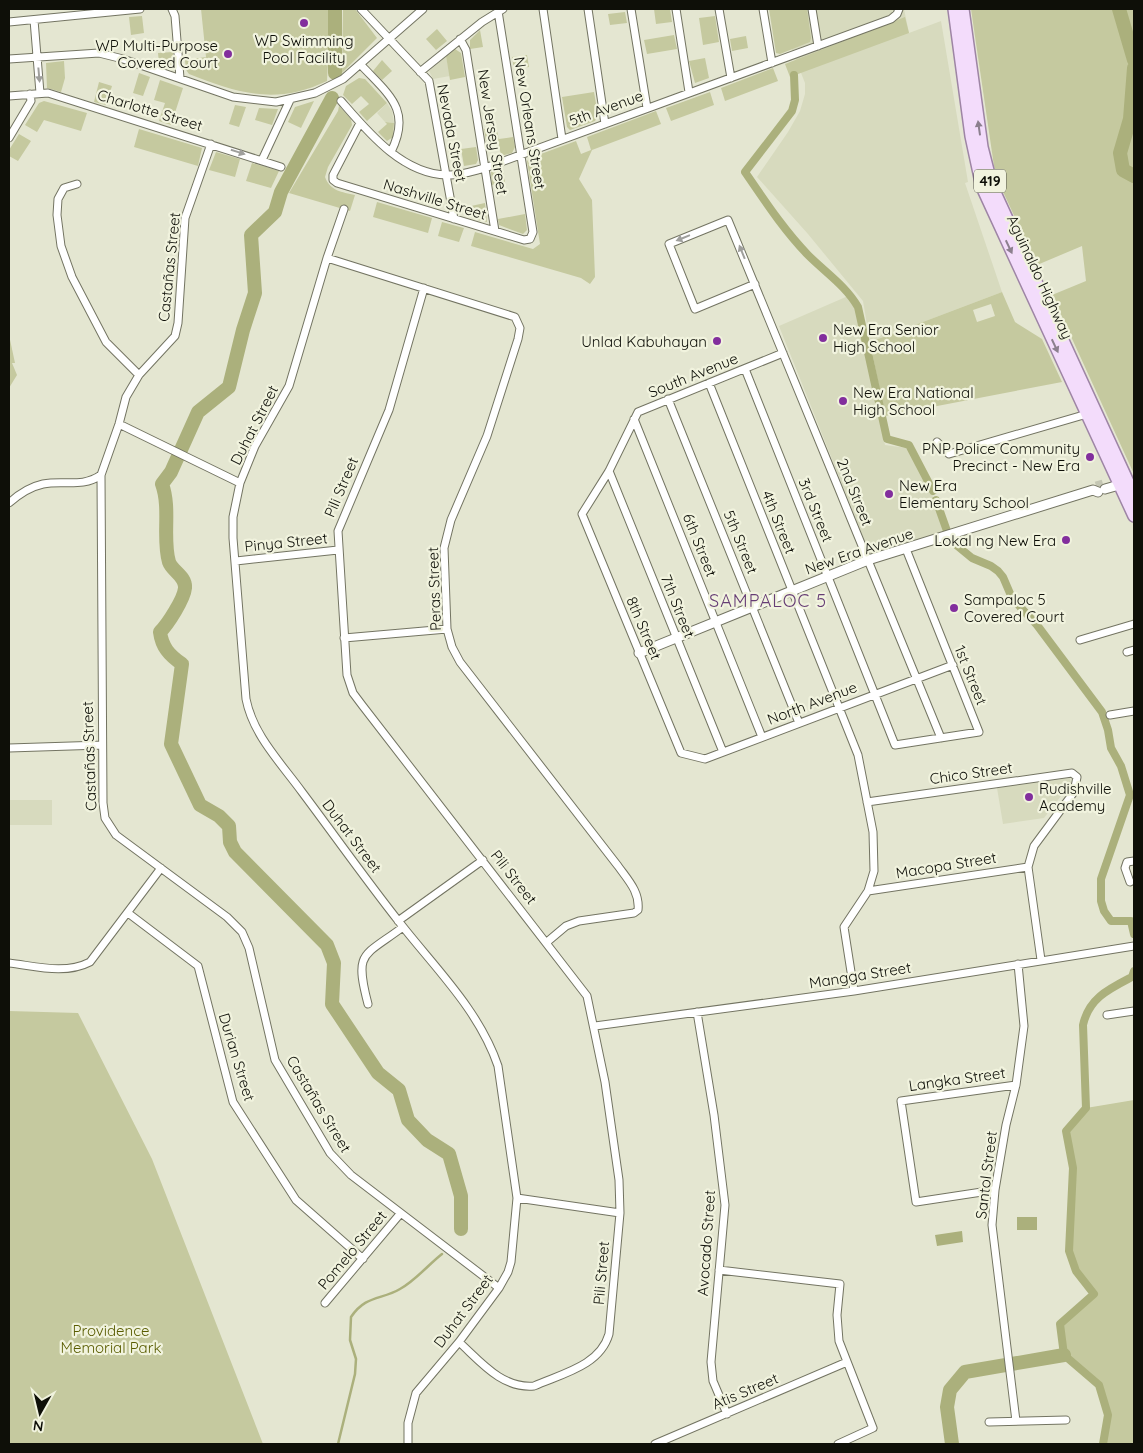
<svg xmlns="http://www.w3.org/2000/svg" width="1143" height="1453" viewBox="0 0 1143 1453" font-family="Quicksand,sans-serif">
<rect width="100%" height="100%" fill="#e4e6d1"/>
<path fill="#d7dabe" d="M785 9H904L909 33 941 21 968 182 965 183 1002 292 870 342 863 301 808 234 757 177 788 132 800 111 805 94V83L792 50Z
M446 56 450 76 433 79 429 71Z
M387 103 392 111 394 123 385 122 377 113Z
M848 296 855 308 885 445 907 448 934 499 944 531 873 554 869 552 779 326Z
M1070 778 1071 783 1044 818 1003 824 997 788Z
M9 800H52V825H9Z"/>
<path fill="#c5c99f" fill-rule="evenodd" d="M201 9H328L330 19 327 81C277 105 239 94 189 74L186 70 185 60 206 57Z
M343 9H355L377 38 342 73Z
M654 9H670L672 22 656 24Z
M769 9H807L811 38 810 42 780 54 776 53Z
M971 9H1134V474L1052 295 1086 281 1082 246 1037 265 999 183 994 166Z
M625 12 627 23 610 25 608 14Z
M142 16 144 33 131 35 129 17Z
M715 16 719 42 703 45 699 18Z
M905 17 909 33 790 77 785 64Z
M437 29 447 41 436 50 426 39Z
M480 30 483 47 470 49V40Z
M674 35 677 49 647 54 644 40Z
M746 36 748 48 732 51 730 39Z
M455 49 461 53 465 77 450 80 446 56Z
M173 52V67L170 68 159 64 158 53Z
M527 55 529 67 514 69 512 57Z
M705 58 709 78 695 83 689 61Z
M382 60 392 71 382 80 373 71Z
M64 61 65 78 61 92 47 88 46 63Z
M773 68 778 81 725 101 721 88Z
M139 73 150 77 143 96 133 93Z
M359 78 365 79 387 103 367 121 359 112 369 104 361 96 352 104 343 95 346 86Z
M160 80 183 88 171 125 159 121 165 103 154 100Z
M99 82 112 86 106 105 94 102Z
M594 92 598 115 595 121 570 130 567 127 562 97Z
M710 92 714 105 671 121 666 108Z
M44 101 87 113 81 131 44 120 37 132 25 125 39 103Z
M314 101 301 128 288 122 295 107Z
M235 105 246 107 239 127 229 124Z
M339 106 351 119 352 125 328 167 325 177C330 191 342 192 355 195L350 211 289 193 338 111Z
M259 108 278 109 272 125 255 120Z
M656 111 661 124 592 150 579 179 592 200 595 277 590 284 581 278 471 246 475 232 533 249 540 244 527 161 530 158 576 141 581 154 591 150 587 137Z
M385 122 394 123 393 137 387 141 378 132 387 124Z
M496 127 499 139 513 137 515 147 512 153 501 156 498 139 486 141 484 129Z
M139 129 202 148 198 166 134 147Z
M19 134 31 141 18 161 9 156V150Z
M476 147 478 160 476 164 464 166 461 149Z
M216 152 240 159 235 177 209 170Z
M252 163 279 171 271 188 246 181Z
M503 168 505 182 492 185 491 172Z
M377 202 432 218 428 233 373 217Z
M485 203 487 222 473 219 471 206Z
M525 214 527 230 523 234 499 225 498 219Z
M442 222 464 228 459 242 438 236Z
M1002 292 1015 322 1042 339 1062 382 885 416 870 342ZM991 304 995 316 977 322 973 310Z
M9 335 15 363H12L17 375 9 388Z
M9 1011 78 1013 152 1159 263 1444H9Z
M1134 1100V1444H1103L1108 1415 1099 1385 1064 1355 1060 1324 1094 1294 1076 1271 1069 1251 1073 1168 1066 1131 1086 1108Z"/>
<path fill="#abb07c" d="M1017 1217H1037V1230H1017Z
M962 1231 963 1242 937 1246 935 1235Z"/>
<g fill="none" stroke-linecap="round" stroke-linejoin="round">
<path stroke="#abb07c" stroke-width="2.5" d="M338 1444 355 1374 356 1359 350 1340 351 1317C366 1295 381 1300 400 1289 415 1281 429 1264 442 1254"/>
<path stroke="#abb07c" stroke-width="8" d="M794 75 795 100 792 111 745 172C765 201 783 229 808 255 825 272 846 286 858 307L887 439 909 445 933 491
M936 500 947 531
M955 544 972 558 991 566 998 571 1003 577 1012 598 1037 625 1102 712 1108 730 1111 748 1121 766 1130 795 1101 879V901L1104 911 1111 921H1131L1134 934
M1103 1444 1108 1415 1099 1385 1064 1355 1060 1324 1094 1294 1076 1271 1069 1251 1073 1168 1066 1131 1086 1108 1083 1025C1089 998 1109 989 1132 977L1134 971"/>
<path stroke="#abb07c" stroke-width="14" d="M1119 9 1134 60
M1134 68 1130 119 1120 153 1123 170 1134 176
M335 73V9
M332 98 281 192 275 212 251 235 255 293 243 330 229 387 198 412 171 472 162 484C171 509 162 538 169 562 172 571 186 576 185 588 184 599 168 624 160 632 162 647 169 655 182 664L171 744 200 805 219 816 229 826 230 842 235 852 327 945 334 963 332 1004 378 1073 399 1090 408 1120 427 1140 449 1154 461 1196V1229
M952 1444 947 1407 950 1390 965 1372 1064 1355"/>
<path stroke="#c4c6b3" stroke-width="9" stroke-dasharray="9 4.5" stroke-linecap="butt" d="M1096 486 1103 484"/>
<g stroke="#737462" stroke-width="9">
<path id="minor" d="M172 9 175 16 180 78
M361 9 429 81 454 219
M543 9 562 139
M588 9 605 124
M631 9 647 108
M676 9 689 92
M719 9 731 78
M763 9 772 63
M812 9 818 46
M34 20 40 93
M9 22 140 9
M460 39 466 50 495 231
M9 59 99 53 123 59 233 97 276 102 315 93 343 79 423 9
M362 66C389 95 412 110 391 152
M420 72 482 22 503 9
M9 96 48 93 281 167
M341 101C368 132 402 174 447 175 459 176 473 171 485 168L891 19 897 14 899 9
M360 123 333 175V180L337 183 524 240 530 239 533 232 498 11
M9 138 31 101 30 94
M211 144 185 218 178 323 175 336 139 375 126 397 119 424 101 475 103 803 105 818 116 835 227 917 242 932 249 948 275 1060 330 1153 351 1175 499 1288
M262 160 290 100
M77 184 64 188 58 199 57 215 61 246 72 277 106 342 139 375
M344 209 327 258 289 386 255 446 240 483 233 517V538L246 699C253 735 281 763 302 792 335 836 366 880 400 923 435 968 479 1010 498 1066L517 1198 511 1262 508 1272 499 1288 459 1342 416 1393 408 1423V1444
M327 258 515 317 520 328 518 339 487 436 451 520 444 548 447 629 452 647 460 662 618 866C628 880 640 892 638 910L634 913 579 921 566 926 547 942
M755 284 695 309 669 244 728 220 838 487 851 519 941 738
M424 288 389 410 338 531 347 675 353 693 362 705 587 996 605 1082 619 1180 620 1213 609 1334C600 1366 561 1374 534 1386 502 1389 480 1361 459 1342
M783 353 638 412 609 471 582 514 681 753 705 759 953 665
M745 369 895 745 979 732 906 549
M709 383 858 755 873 832 874 871 868 891 844 927 854 991
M668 399 799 723
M634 419 762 737
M119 424 240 483
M937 442 949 454 1087 414
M609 471 723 752
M9 503C19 494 29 487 43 484 64 480 82 488 101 475
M236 561 338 550
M344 638 447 629
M1080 640 1134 624
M1127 652 1134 650
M1110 715 1134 711
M9 748 102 745
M867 802 1072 773 1077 777 1074 792 1034 846 1028 867 1041 960
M1130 882 1125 868 1127 862 1134 861
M868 891 1028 867
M128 913 198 966 233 1102 296 1200 363 1259
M398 921 483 860
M9 963C35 966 65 975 90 962L161 868
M368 1004C354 951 363 957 403 927
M697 1012 714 1115 725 1205 711 1362 713 1381 727 1414
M1107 1015 1134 1011
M595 1026 854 991 1134 946
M995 1190 916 1202 901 1101 1016 1085
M517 1198 620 1213
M719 1270 840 1284 837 1315 839 1341 873 1428 838 1444
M325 1303 400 1214
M1016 1421 992 1225 995 1190 1006 1125 1016 1085 1024 1026 1018 964
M989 1422 1066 1420
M655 1444 847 1362"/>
</g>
<g stroke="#737462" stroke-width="11">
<path id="tertiary" d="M1105 489 1119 485
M639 653 868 560 1093 490 1098 492"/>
</g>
<g stroke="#9e85a5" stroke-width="14">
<path id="primary" d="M954 9 971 136 982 187 1134 516
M963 9 982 147 992 186 1134 495"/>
</g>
<use href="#minor" stroke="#fff" stroke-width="7"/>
<use href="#tertiary" stroke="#fff" stroke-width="9"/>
<use href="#primary" stroke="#f3dcfb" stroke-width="11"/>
</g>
<defs><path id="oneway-solid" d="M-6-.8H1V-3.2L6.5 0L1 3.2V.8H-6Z" transform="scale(1.25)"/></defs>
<g fill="#9f9f9c">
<use href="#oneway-solid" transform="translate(39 75) rotate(85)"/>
<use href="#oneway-solid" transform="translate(238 152) rotate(17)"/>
<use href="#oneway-solid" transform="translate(683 238) rotate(158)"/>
<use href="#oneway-solid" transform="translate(742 252) rotate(-112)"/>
</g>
<g fill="#8c808e">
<use href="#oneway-solid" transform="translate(979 128) rotate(-98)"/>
<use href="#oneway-solid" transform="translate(1009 247) rotate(65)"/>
<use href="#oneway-solid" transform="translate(1055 346) rotate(65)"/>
</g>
<g fill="#822e9d" stroke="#f1f3de" stroke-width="2">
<circle cx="304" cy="23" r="5"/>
<circle cx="228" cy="54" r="5"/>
<circle cx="823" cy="338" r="5"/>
<circle cx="717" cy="341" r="5"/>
<circle cx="843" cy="401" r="5"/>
<circle cx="1090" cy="457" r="5"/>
<circle cx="889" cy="494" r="5"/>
<circle cx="1066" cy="540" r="5"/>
<circle cx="954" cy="608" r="5"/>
<circle cx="1029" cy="797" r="5"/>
</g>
<g text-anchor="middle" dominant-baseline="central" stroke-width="4.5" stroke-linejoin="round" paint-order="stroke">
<rect fill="#f1f3de" stroke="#525348" stroke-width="1" x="974" y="169.5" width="32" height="23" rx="4"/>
<g font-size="14" font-weight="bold" fill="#0e0f08">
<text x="990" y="181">419</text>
</g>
<g font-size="15" fill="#0e0f08" stroke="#f1f3de" text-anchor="start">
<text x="304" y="40" text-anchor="middle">WP Swimming<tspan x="304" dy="17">Pool Facility</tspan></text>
<text x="218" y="45" text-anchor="end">WP Multi-Purpose<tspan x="218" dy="17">Covered Court</tspan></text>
<text x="833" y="329">New Era Senior<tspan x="833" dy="17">High School</tspan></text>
<text x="707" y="341" text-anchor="end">Unlad Kabuhayan</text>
<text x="853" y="392">New Era National<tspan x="853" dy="17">High School</tspan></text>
<text x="1080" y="448" text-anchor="end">PNP Police Community<tspan x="1080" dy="17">Precinct - New Era</tspan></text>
<text x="899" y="485">New Era<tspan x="899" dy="17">Elementary School</tspan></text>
<text x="1056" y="540" text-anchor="end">Lokal ng New Era</text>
<text x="964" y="599">Sampaloc 5<tspan x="964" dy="17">Covered Court</tspan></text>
<text x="1039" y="788">Rudishville<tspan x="1039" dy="17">Academy</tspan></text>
</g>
<g font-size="15" fill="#0e0f08" stroke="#f1f3de">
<text transform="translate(606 108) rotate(-20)">5th Avenue</text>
<text transform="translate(150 110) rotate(17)">Charlotte Street</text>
<text transform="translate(530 123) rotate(81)">New Orleans Street</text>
<text transform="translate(493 132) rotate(81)">New Jersey Street</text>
<text transform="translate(452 133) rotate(79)">Nevada Street</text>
<text transform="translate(435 199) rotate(17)">Nashville Street</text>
<text transform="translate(169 267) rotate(-84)">Castañas Street</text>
<text transform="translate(1040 277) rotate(65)">Aguinaldo Highway</text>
<text transform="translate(693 375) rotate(-22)">South Avenue</text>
<text transform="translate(254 425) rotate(-63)">Duhat Street</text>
<text transform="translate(341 487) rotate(-67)">Pili Street</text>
<text transform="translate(855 492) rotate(68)">2nd Street</text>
<text transform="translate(816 510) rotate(68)">3rd Street</text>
<text transform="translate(779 522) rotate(68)">4th Street</text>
<text transform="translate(286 542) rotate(-6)">Pinya Street</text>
<text transform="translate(741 542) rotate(68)">5th Street</text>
<text transform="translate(700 545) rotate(68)">6th Street</text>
<text transform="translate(859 551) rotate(-19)">New Era Avenue</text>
<text transform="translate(434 589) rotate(-92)">Peras Street</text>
<text transform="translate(678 606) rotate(68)">7th Street</text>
<text transform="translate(644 628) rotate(67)">8th Street</text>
<text transform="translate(971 675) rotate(68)">1st Street</text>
<text transform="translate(812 703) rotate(-21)">North Avenue</text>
<text transform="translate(89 756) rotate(-92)">Castañas Street</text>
<text transform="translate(971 773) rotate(-8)">Chico Street</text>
<text transform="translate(352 836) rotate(53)">Duhat Street</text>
<text transform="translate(946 865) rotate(-9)">Macopa Street</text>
<text transform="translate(514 877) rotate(52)">Pili Street</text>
<text transform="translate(860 975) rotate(-9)">Mangga Street</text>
<text transform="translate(237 1057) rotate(73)">Durian Street</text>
<text transform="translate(957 1079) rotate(-8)">Langka Street</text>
<text transform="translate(319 1104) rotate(59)">Castañas Street</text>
<text transform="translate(986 1175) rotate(-83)">Santol Street</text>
<text transform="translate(706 1243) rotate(-86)">Avocado Street</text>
<text transform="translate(352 1250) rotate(-50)">Pomelo Street</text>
<text transform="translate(601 1273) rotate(-85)">Pili Street</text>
<text transform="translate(463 1311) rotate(-53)">Duhat Street</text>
<text transform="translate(745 1391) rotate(-23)">Atis Street</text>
</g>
<g font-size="15" fill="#595c01" stroke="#f1f3de">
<text x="111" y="1330">Providence<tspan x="111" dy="17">Memorial Park</tspan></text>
</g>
<g font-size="18" letter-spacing="1" fill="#663d75" stroke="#f1f3de">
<text x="768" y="600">SAMPALOC 5</text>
</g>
</g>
<rect width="1143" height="1453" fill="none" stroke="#0e0f08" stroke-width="20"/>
<g transform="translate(40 1413) rotate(188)" stroke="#f1f3de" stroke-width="4" paint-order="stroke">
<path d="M0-4L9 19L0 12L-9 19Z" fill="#0e0f08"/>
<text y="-8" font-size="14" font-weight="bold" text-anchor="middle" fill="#0e0f08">N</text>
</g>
</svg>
